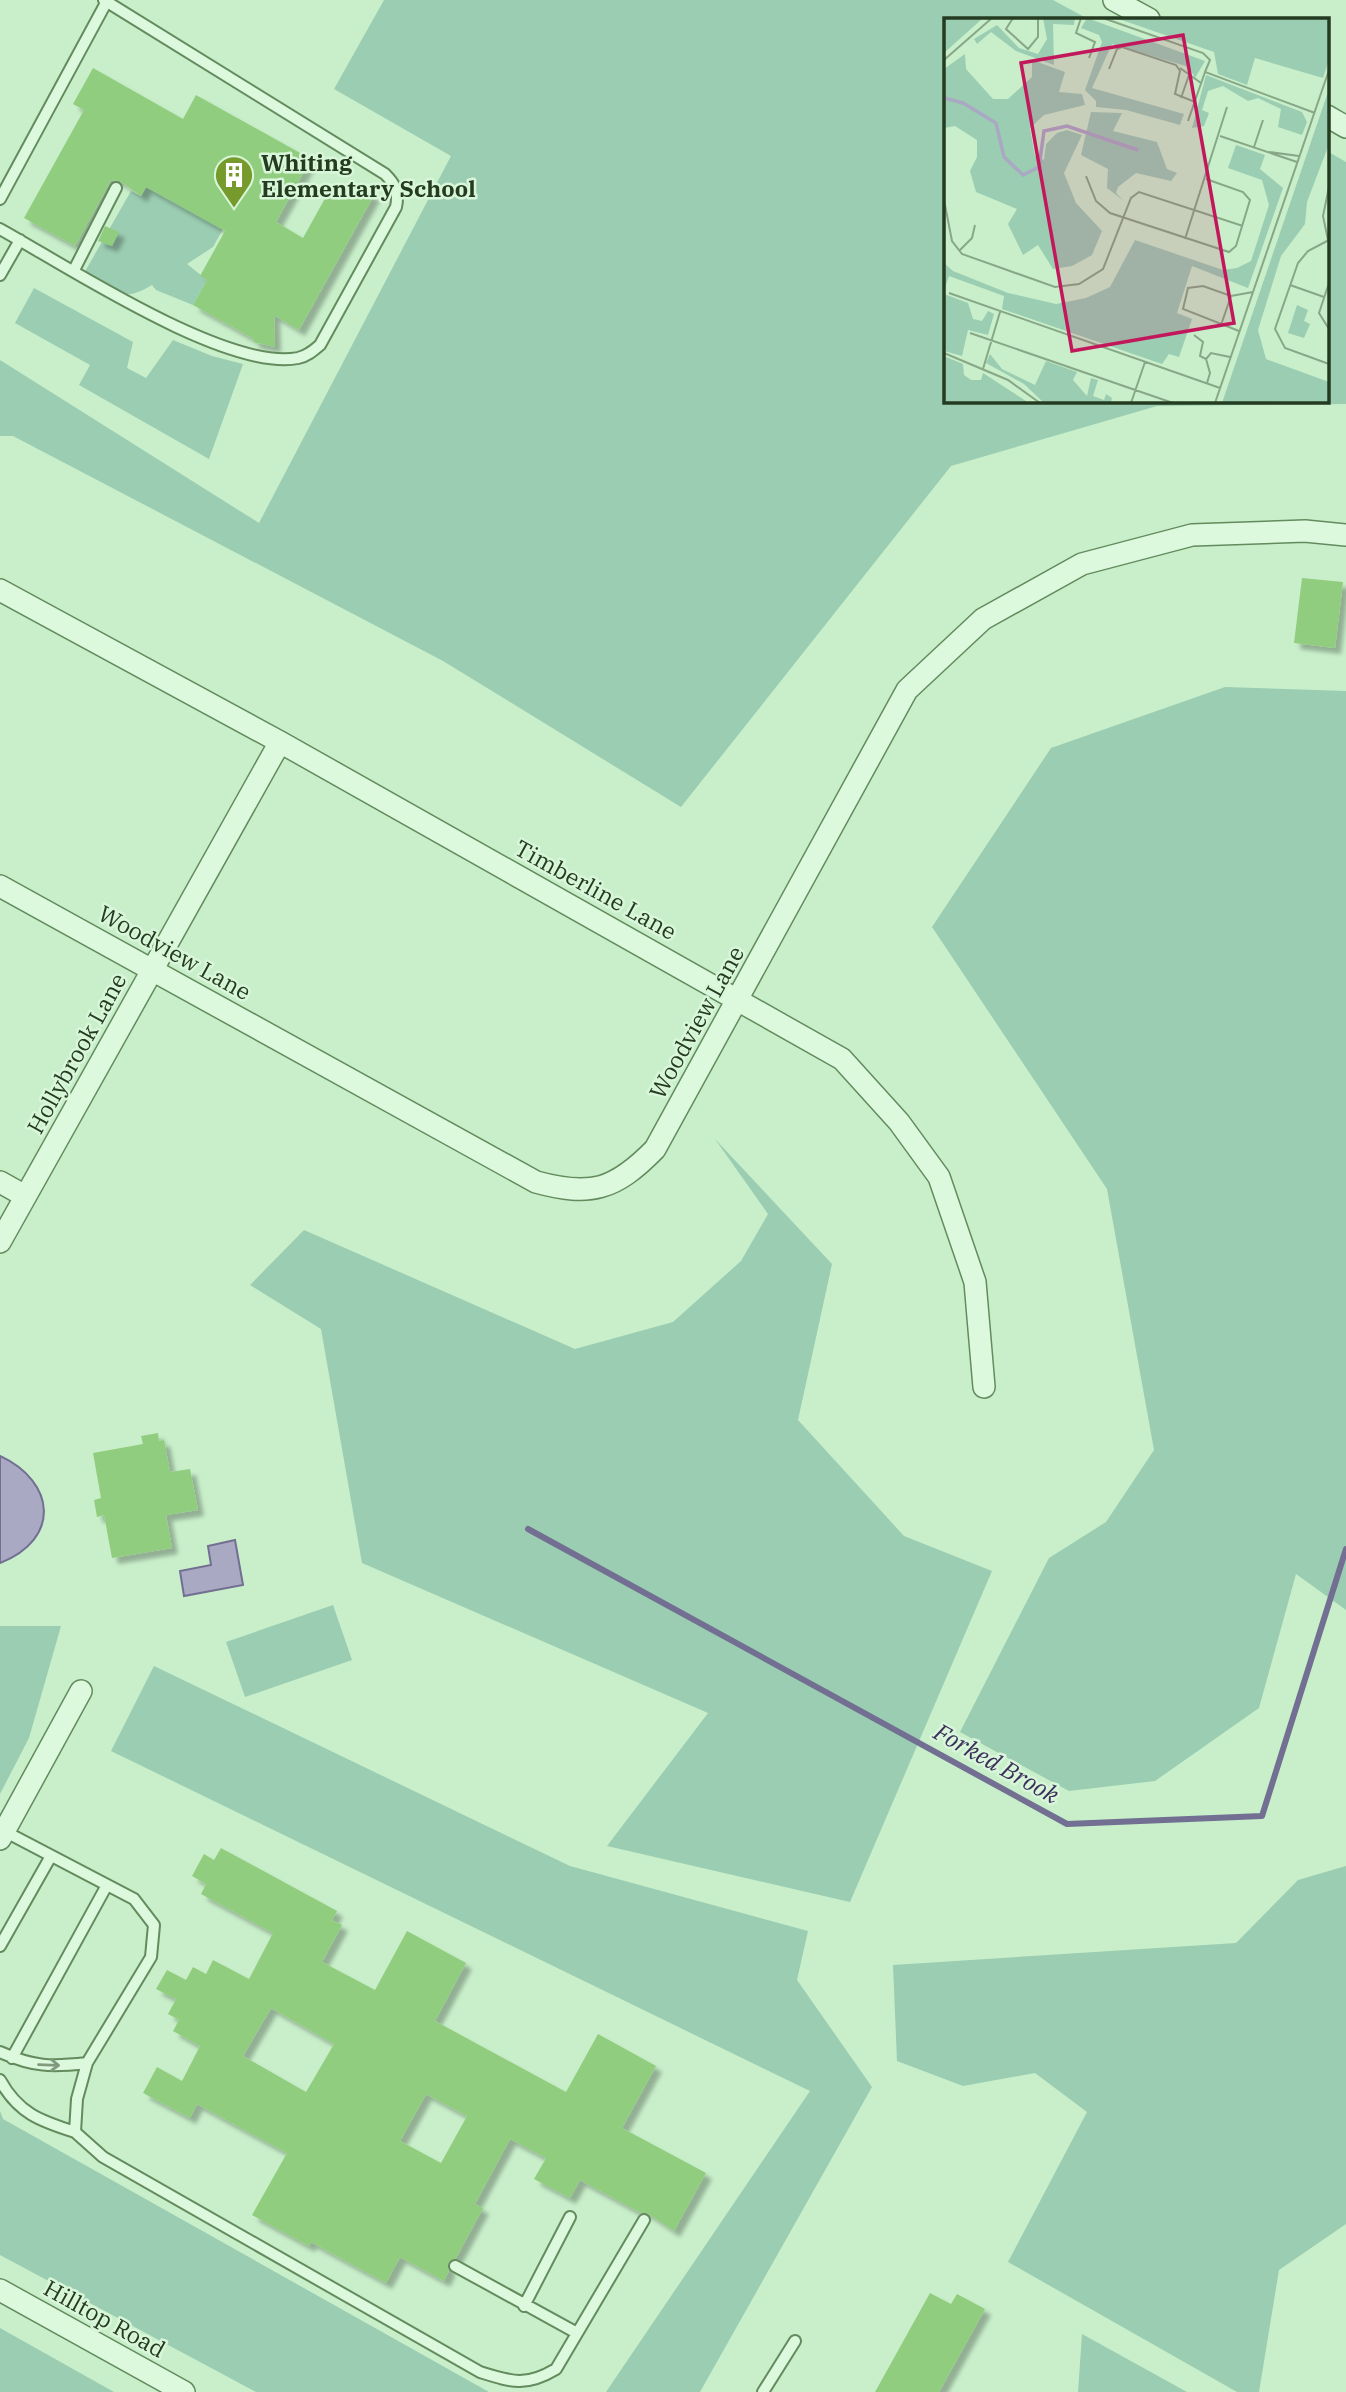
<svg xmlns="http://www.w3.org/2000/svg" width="1346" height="2392" viewBox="0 0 1346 2392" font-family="'IBM Plex Serif',serif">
<defs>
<filter id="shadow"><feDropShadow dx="6" dy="6" stdDeviation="2" flood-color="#0004"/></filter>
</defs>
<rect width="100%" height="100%" fill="#c8efca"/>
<path fill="#9bcdb2" d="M384 0H1053L1088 19H945V401H1327V151L1346 162V404L1157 406 951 466 681 807 443 661 13 436H0V360L259 523 451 156 334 89Z
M146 187 223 229 213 247 187 264 207 280 193 305 156 290 152 285C121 304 112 291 83 275L131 191 141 196Z
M34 288 133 342 127 368 146 378 173 340 212 356 243 364 209 459 79 385 90 365 15 323Z
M1225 687 1346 691V1610L1296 1574 1259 1708 1155 1781 1069 1791 960 1732 1049 1558 1106 1522 1154 1450 1107 1189 932 927 1051 748Z
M715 1139 832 1264 798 1420 904 1536 992 1571 850 1902 607 1846 708 1713 362 1563 321 1329 250 1285 304 1230 575 1349 673 1322 741 1261 768 1214Z
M333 1605 352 1660 245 1697 226 1642Z
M0 1626H61L29 1738 0 1794Z
M154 1666 570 1866 808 1931 797 1980 872 2087 700 2392H606L810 2091 111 1751Z
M1346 1866V2224L1279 2270 1259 2392H1237L1008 2262 1087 2112 1035 2073 963 2086 897 2061 893 1965 1236 1943 1298 1880Z
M0 2111 3 2119 489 2392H256L0 2255Z
M0 2328 114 2392H0Z
M1082 2334 1187 2392H1078Z"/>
<path fill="#aaa9c3" stroke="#726f92" stroke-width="2" d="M0 1456C56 1482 61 1539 0 1563Z
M235 1540 243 1585 184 1596 180 1571 211 1565 208 1546Z"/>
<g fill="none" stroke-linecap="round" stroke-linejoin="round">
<path stroke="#726f92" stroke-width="6" d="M528 1529 1067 1824 1262 1816 1346 1549"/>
</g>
<path fill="#91cd7e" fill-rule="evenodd" filter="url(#shadow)" d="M93 68 183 119 196 95 311 159 276 222 303 238 328 193 339 200 349 181 374 195 299 330 274 315 275 347 253 342 254 339 193 305 207 280 200 276 225 231 146 187 141 196 120 181 111 180 75 246 24 218 84 110 73 104Z
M105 226 119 232 112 246 98 241Z
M1302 578 1343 582 1335 648 1294 643Z
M158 1433 159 1441 164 1440 170 1472 190 1469 198 1510 166 1515 172 1548 112 1558 104 1515 97 1517 94 1500 101 1498 93 1453 143 1444 141 1436Z
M221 1848 337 1911 332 1920 342 1925 322 1962 375 1990 407 1931 466 1963 435 2021 566 2092 598 2034 656 2066 622 2128 706 2173 674 2231 647 2213H641L580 2180 570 2198 534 2179 546 2158 510 2139 475 2204 483 2208 456 2258 448 2263 449 2271 444 2281 400 2257 386 2283 311 2242 309 2246 252 2215 287 2153 197 2104 190 2118 143 2093 157 2067 182 2081 200 2046 173 2031 179 2020 168 2014 176 1999 156 1989 167 1970 186 1980 193 1967 206 1974 213 1960 249 1979 273 1933 201 1894 206 1884 192 1876 204 1854 214 1860ZM271 2008 334 2044 306 2092 243 2056ZM426 2094 467 2116 441 2163 400 2141Z
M930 2293 951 2304 957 2294 985 2309 939 2392H875Z"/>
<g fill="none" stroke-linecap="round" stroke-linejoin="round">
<g stroke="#638b5d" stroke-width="14">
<path id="service" d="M0 199 107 1
M0 229C65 265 227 372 298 358 307 356 313 351 320 345L396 207C399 192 396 185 385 174L104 0
M74 270 116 188
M0 275 20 240
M4 1831 134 1899 154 1925 151 1957 87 2063 77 2099 75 2132 103 2157 480 2372C512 2382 526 2387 556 2369L644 2220
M0 1946 51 1856
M0 2052C34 2067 51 2067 87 2063
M12 2058 107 1885
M0 2080C18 2113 40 2121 75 2132
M455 2266 577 2333
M524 2306 570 2217
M763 2392 795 2341"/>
</g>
<g stroke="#638b5d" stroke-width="24">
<path id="minor" d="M1114 0 1149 19
M1327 116 1346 127
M0 590 280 742 842 1059 899 1122 939 1177 975 1282 984 1387
M0 886 536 1182C591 1197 615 1190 655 1149L907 690 983 619 1082 564 1192 535 1305 531 1346 535
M0 1182 25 1196
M0 1242 280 742
M0 1839 81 1691
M0 2290 184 2392"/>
</g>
<use href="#service" stroke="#dcf9dd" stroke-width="10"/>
<use href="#minor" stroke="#dcf9dd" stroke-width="21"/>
</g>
<defs><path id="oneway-shaft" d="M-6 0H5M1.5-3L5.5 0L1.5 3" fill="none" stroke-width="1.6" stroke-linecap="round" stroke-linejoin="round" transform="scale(1.75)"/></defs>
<use stroke="#809a7e" href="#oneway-shaft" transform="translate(49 2065) rotate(2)"/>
<defs>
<g id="building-pin" transform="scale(2.0125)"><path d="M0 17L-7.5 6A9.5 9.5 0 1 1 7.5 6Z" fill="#769a2c" stroke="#d8f6d9"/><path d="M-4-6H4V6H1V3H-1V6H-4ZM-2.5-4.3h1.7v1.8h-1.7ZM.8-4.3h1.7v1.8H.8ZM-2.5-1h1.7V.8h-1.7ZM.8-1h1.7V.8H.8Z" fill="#fff"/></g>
</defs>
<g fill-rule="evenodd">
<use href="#building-pin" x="234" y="175"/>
</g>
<g text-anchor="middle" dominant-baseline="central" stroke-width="5" stroke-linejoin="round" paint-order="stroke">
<g font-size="23" font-weight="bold" fill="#253b20" stroke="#d8f6d9" text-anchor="start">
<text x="261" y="162">Whiting<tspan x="261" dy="26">Elementary School</tspan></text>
</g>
<g font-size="23" fill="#253b20" stroke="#d8f6d9">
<text transform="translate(596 889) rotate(29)">Timberline Lane</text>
<text transform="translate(175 952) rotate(29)">Woodview Lane</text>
<text transform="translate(696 1022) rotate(-61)">Woodview Lane</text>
<text transform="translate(76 1053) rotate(-61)">Hollybrook Lane</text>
<text transform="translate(105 2318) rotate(29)">Hilltop Road</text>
</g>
<g font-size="24" font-style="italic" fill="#3c305b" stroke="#d8f6d9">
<text transform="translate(997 1763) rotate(29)">Forked Brook</text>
</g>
</g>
<g transform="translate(944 18)">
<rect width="385" height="385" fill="#c8efca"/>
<path d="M0 0H39L0 35ZM99 0H131L130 7 109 6 110 47 72 33 47 14 33 26 30 21 53 7 75 30 94 36 103 21ZM143 0 261 43 251 60 245 49 168 26 148 70 240 96 236 107 182 92 152 89V83L141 72 158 24 155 17 137 10ZM172 0H385V42L379 60 311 40 303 67 274 56 270 34ZM21 36 22 51 49 81H64L88 59V42L121 54 115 74 138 76 141 87 100 97 86 110 91 138 100 142 102 126 113 115 123 112 138 117 120 155 132 185 158 213 148 237 128 248 109 251 94 227 79 237 64 206 73 191 32 174 26 153 33 139V122L11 108 0 110V51ZM262 57 358 94 363 104 358 117 334 109 337 91 314 80 304 83 279 68 264 73 258 92 265 95 260 108 248 110ZM385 71V126L363 184 361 206 337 238 314 312 322 341 385 364V385H278ZM147 94 178 95 169 113 213 124 223 151 233 155 227 163 192 155 174 169 172 175 180 183 163 170 164 151 137 137ZM292 127 321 137 316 151 339 170 304 270 248 248 233 295 248 301 235 339 225 336 218 346 58 291 60 278 5 258 0 272V245L9 253 64 275 112 286 142 280 166 269 191 222 279 252 293 250 307 243 325 187 318 162 284 150ZM0 276 24 285 29 301 38 303 44 293 50 296 44 317 24 312 18 338 0 333ZM353 287 364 292 360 303 366 306 360 320 344 315ZM46 336 58 351 91 367 102 343 133 354 129 362 143 378 147 360 154 362 149 378 160 382 162 376 168 380 167 384 100 385 80 366 42 345ZM0 338 19 346 20 357 27 362H37L39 355 85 385H0Z" fill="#9bcdb2"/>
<path fill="none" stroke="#aaa9c3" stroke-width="3.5" d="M0 80 19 85 52 105 60 139 79 157 95 149 100 113 123 108 194 132"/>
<path fill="none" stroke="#87a786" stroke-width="2" d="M69 0 62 11 84 31 94 19V0M137 0 132 15 151 24 145 40M159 0 259 35 266 42 261 54 371 95M0 42 48 0M236 50 257 65M165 51 173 31 178 29 232 47 236 53 231 76 251 84M237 80 245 57M244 103 261 54M276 118 353 144M310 129 319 102M325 134 355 138M142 158 152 183 166 195 285 234 292 228 306 182 299 174 262 161M0 182 8 223 18 236 111 269 135 266 159 251 187 180 195 174 299 208M241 221 283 89M384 222 379 198 385 169M385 222 364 233 354 245 331 311 341 330 385 346M15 233 28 220 31 207M385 265 375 295 385 311M346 267 380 279M5 275 276 370M277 307 287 278M295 313 239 291 244 270 259 268 287 278 309 274M26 315 229 385M250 317 259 324 256 338 262 341M0 335 64 362 96 385M39 351 56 294M263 365 266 355 262 341 267 335 286 339M187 385 201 344M271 385 385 52"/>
<path fill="#c2185b" fill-opacity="0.15" stroke="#c2185b" stroke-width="3.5" d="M239 17 290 305 128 333 77 45Z"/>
<rect width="385" height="385" fill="none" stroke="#253b20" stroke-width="3.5"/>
</g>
</svg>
